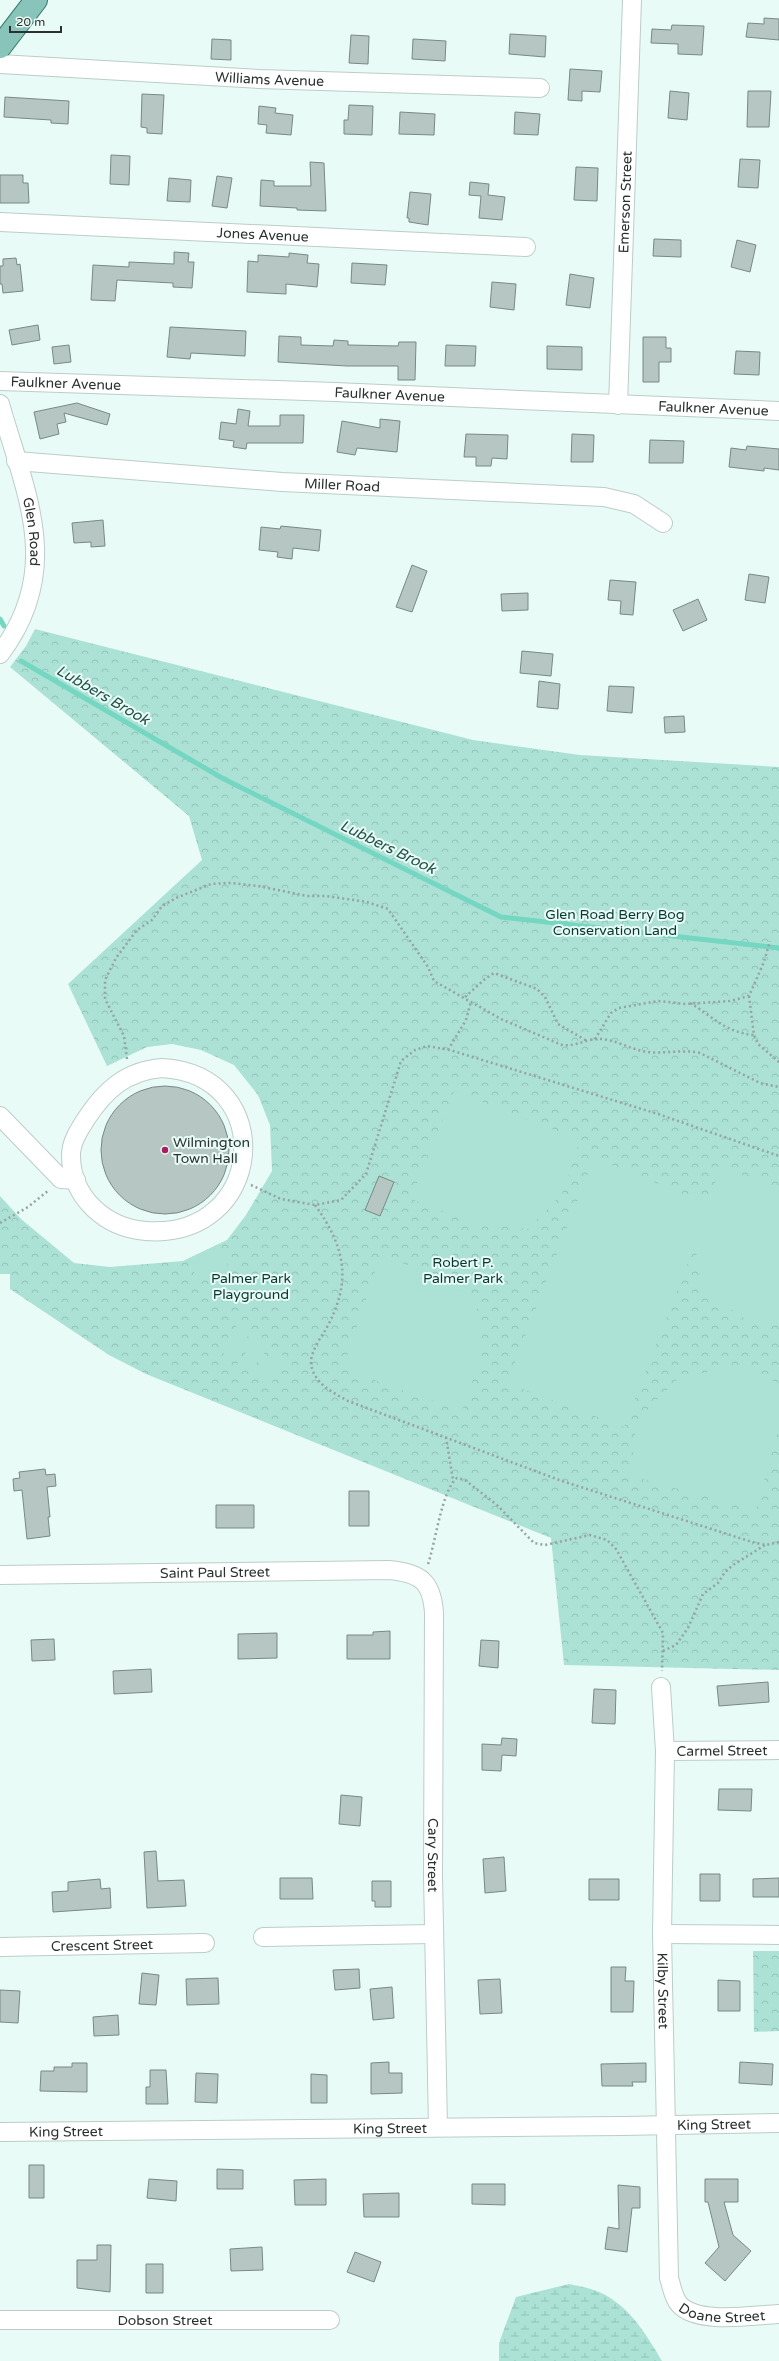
<svg xmlns="http://www.w3.org/2000/svg" width="779" height="2361" viewBox="0 0 779 2361" font-family="'Varela Round',sans-serif">
<defs>
<pattern id="wetland-marsh" width="20" height="14" patternUnits="userSpaceOnUse"><rect width="20" height="14" fill="#abe2d5"/><path d="M1 5h8M5 5V1M11 12h8M15 12V8" fill="none" stroke="#93c2b7"/></pattern>
<pattern id="park-crowns" width="20" height="18" patternUnits="userSpaceOnUse"><rect width="20" height="18" fill="#abe2d5"/><path d="M2 6a3 3 0 1 1 6 0M12 15a3 3 0 1 1 6 0" fill="none" stroke="#93c2b7"/></pattern>
</defs>
<rect width="100%" height="100%" fill="#e9fbf7"/>
<path fill="url(#wetland-marsh)" d="M569 2284C578 2286 590 2288 599 2292 629 2305 646 2334 662 2361H499V2343L516 2297Z"/>
<path fill="url(#park-crowns)" d="M35 629 473 740 580 755 779 767V1670L564 1665 551 1538 146 1374 109 1355 10 1289V1274H0V1196L21 1219 74 1263 110 1267 183 1261 227 1240 246 1215 272 1171 270 1125 258 1095 234 1065 201 1050 172 1044 147 1047 107 1066 68 984 202 860 189 816 10 667 26 646Z
M753 1951H779V2031L754 2032Z"/>
<path fill="#abe2d5" d="M454 1091 580 1140 562 1194 528 1229 477 1224 411 1199Z
M594 1158 705 1203 722 1169 779 1187V1326L751 1323 702 1289 695 1245 624 1427 507 1383Z
M219 1244 228 1265 197 1279 188 1259Z
M380 1256 439 1275 477 1307 482 1354 462 1411 343 1369Z
M239 1323 251 1332 231 1359 219 1350Z
M258 1337 270 1346 249 1373 237 1364Z
M277 1351 289 1360 268 1387 256 1378Z
M736 1366 779 1383V1427L756 1510 631 1476 636 1422 678 1378Z"/>
<g fill="none" stroke-linecap="round" stroke-linejoin="round">
<path stroke="#75d6c2" stroke-width="5" d="M0 619 4 626
M21 661 222 778 501 917 779 948"/>
</g>
<path fill="#b6c7c3" stroke="#798985" d="M764 18 779 19V40L746 37 748 23 764 24Z
M672 25 704 26 702 55 678 54V44L651 43 652 29 671 30Z
M510 34 546 36 545 57 509 54Z
M351 35 369 36 368 64 349 63Z
M212 39 231 40V60L211 59Z
M413 39 446 41 445 61 412 59Z
M570 69 602 71 600 92 582 91V101L568 100Z
M670 91 689 93 687 120 668 118Z
M748 91H771L769 127H747Z
M142 94 164 95 162 134 147 133V128L141 127Z
M5 97 69 101 68 124 51 123V120L4 117Z
M349 105 373 106 372 135 344 134V120H348Z
M259 106 276 108 275 113 293 115 291 135 266 133 267 125 258 124Z
M400 112 435 114 434 135 399 134Z
M515 112 540 114 538 135 514 134Z
M111 155 130 156 129 185 110 184Z
M740 159 760 160 758 188 738 187Z
M310 162 324 163 326 211 297 210V208L260 206 261 180 274 181V186H311Z
M576 167 598 168 597 201 574 200Z
M0 175H23V183H28L29 203H0Z
M217 176 232 178 227 208 212 206Z
M169 178 191 180 190 202 167 201Z
M470 182 489 184 488 195 505 197 502 220 479 218 481 196 469 195Z
M410 192 431 194 428 225 409 222V218H407Z
M654 239 681 240V257L653 256Z
M737 240 756 245 750 272 731 267Z
M174 252 189 253 188 262H194L192 288 173 287V283L117 280 115 301 91 300 93 265 129 267V262L174 264Z
M289 253 308 255 307 263 319 264 317 287 286 284V294L247 292 248 261 258 262V255L289 257Z
M16 258 17 265 20 264 23 291 3 293 2 284H0V266H3V259Z
M352 263 387 265 385 285 351 283Z
M570 274 594 278 590 308 566 305Z
M492 282 516 284 514 310 490 307Z
M38 325 40 340 12 345 9 330Z
M170 327 246 331 245 356 191 353 190 359 167 357Z
M279 336 301 337V345L333 346 334 340 348 341V345L398 346 399 342H416L415 380H398V366H347L278 362Z
M643 337H666V348H671V362H659V382H643Z
M69 345 71 362 54 364 52 347Z
M446 345 476 346 475 366H445Z
M547 346 582 347V370L547 369Z
M736 351 760 352 759 375 734 374Z
M77 403 110 414 107 425 64 413 66 422 57 424 59 434 40 439 34 412Z
M238 409 250 411 248 426H280V415H304L303 443H247L246 449 233 447 234 441 219 439 221 422 236 424Z
M380 419 400 421 397 452 357 448 355 455 337 452 342 421 380 428Z
M466 434 508 435 507 459 492 458 491 466H476V457H464Z
M572 434 594 435 593 462H571Z
M650 440 684 441 683 463H649Z
M747 446 779 449V470L764 468V471L729 467 731 448 746 450Z
M103 520 105 546 91 547V542L74 543 72 523Z
M281 526 321 530 319 551 293 548 292 559 277 557 278 552 259 550 261 527 280 529Z
M412 565 427 571 412 612 396 607Z
M749 574 769 577 765 603 745 600Z
M610 580 636 582 633 615 620 614 621 601 608 600Z
M528 593V610L502 611 501 594Z
M698 599 707 620 683 631 673 610Z
M522 651 553 654 551 676 520 673Z
M539 681 560 684 558 709 537 707Z
M609 686 634 687 632 713 607 711Z
M684 716 685 732 665 733 664 717Z
M101 1150a64 64 0 1 1 128 0a64 64 0 1 1-128 0Z
M379 1176 394 1182 380 1216 365 1210Z
M45 1469 46 1475 55 1474 56 1486 47 1487 50 1517H48L50 1536 27 1539 22 1490 14 1491 13 1479 20 1478 19 1472Z
M349 1491H369V1526H349Z
M216 1505H254V1528H216Z
M390 1631V1659H347V1635H373V1632Z
M277 1633V1658L238 1659V1634Z
M54 1639 55 1660 32 1661 31 1640Z
M481 1640 499 1641 498 1668 479 1666Z
M151 1669 152 1692 114 1694 113 1671Z
M768 1682 769 1702 719 1706 717 1686Z
M594 1689 616 1690 615 1724 592 1723Z
M502 1738 517 1739 516 1756 502 1755 501 1771 482 1770V1744L501 1745Z
M719 1789H752L751 1811 718 1810Z
M341 1795 362 1797 360 1826 339 1824Z
M156 1851 158 1881 184 1880 186 1906 147 1908 144 1852Z
M504 1857 506 1891 485 1893 483 1859Z
M700 1874H720V1901H700Z
M280 1878H312L313 1899H280Z
M779 1878V1897H753V1879Z
M100 1879 101 1889 110 1888 111 1908 53 1912 52 1892 68 1891V1882Z
M589 1879H619V1900H589Z
M372 1881H391V1907H375V1901H372Z
M611 1967H626L625 1981H634L633 2012H611Z
M359 1969 360 1988 335 1990 333 1970Z
M142 1973 159 1975 156 2005 139 2004Z
M218 1978 219 2004 187 2005 186 1979Z
M500 1979 502 2013 480 2014 478 1980Z
M718 1980 740 1981V2011H718Z
M392 1987 394 2018 373 2020 370 1989Z
M0 1990 20 1991 18 2023 0 2022Z
M118 2015 119 2035 94 2036 93 2017Z
M389 2062V2073H402V2093L371 2094V2063Z
M740 2062 773 2064 772 2085 739 2083Z
M72 2063H87V2092L40 2091 41 2071H54V2067H72Z
M646 2063V2082H632L633 2086H602L601 2064Z
M150 2070H166L168 2104H146V2087H150Z
M196 2073 218 2074 217 2103 195 2102Z
M311 2074 327 2075V2103H311Z
M29 2165H44V2198H29Z
M217 2169 243 2170V2189H217Z
M149 2179 177 2181 176 2201 147 2198Z
M326 2179V2205H295L294 2180Z
M705 2179H738V2202H724L733 2235 751 2251 725 2281 705 2263 719 2247 708 2202H705Z
M472 2184H505V2205L472 2204Z
M618 2185 640 2187V2208H632L627 2252 605 2249 608 2227 619 2229Z
M399 2193V2217H364L363 2194Z
M97 2245H111L110 2292 77 2288V2260H97Z
M262 2247 263 2270 231 2271 230 2249Z
M355 2252 381 2262 374 2282 347 2272Z
M146 2264H163V2293H146Z"/>
<g fill="none" stroke-linecap="round" stroke-linejoin="round">
<g stroke="#bccdc9" stroke-width="20">
<g id="minor">
<path id="s1" d="M0 64 259 79 540 88"/>
<path id="s2" d="M0 222 526 247"/>
<path id="s3" d="M0 381 335 392 779 411"/>
<path id="s4" d="M0 404C26 495 64 569 0 654"/>
<path id="s5" d="M618 405 632 0"/>
<path id="s6" d="M16 461 282 482 604 497 634 504 663 523"/>
<path d="M162 1068C280 1075 265 1240 146 1231 106 1228 71 1198 71 1155 71 1142 79 1130 86 1119 105 1090 126 1071 162 1068Z"/>
<path d="M0 1116 61 1179 76 1180"/>
<path id="s7" d="M0 1575 389 1570C420 1573 432 1581 434 1613L433 1876 438 2127"/>
<path id="s8" d="M661 1687 665 1751 662 1934 669 2278C672 2287 673 2297 679 2304 697 2325 753 2315 779 2314"/>
<path id="s9" d="M665 1751 779 1750"/>
<path d="M662 1934 779 1935"/>
<path d="M263 1937 433 1934"/>
<path id="s10" d="M0 1947 205 1943"/>
<path id="s11" d="M0 2132 623 2126 779 2123"/>
<path id="s12" d="M0 2320H330"/>
</g>
</g>
<g stroke="#33776a" stroke-width="24">
<path id="major" d="M0 47 36 0"/>
</g>
<path stroke="#96a3a0" stroke-width="2.5" stroke-dasharray="2 3" stroke-linecap="butt" d="M749 996 754 1035 758 1044 779 1062
M465 997 485 979 494 973 537 989 545 997 558 1024 587 1041
M690 1003C714 1017 724 1032 754 1035
M595 1039 611 1013 619 1008 658 1001 686 1004 730 1001 749 996 764 962 770 941
M448 1050 466 1020 471 1001
M127 1059 124 1036 105 999V980L116 958 137 930 152 920 162 906 176 898 211 884 231 883 258 886 307 896H326L367 902 388 909 428 967 434 981 501 1019 562 1045C576 1047 587 1038 601 1039 617 1040 631 1050 648 1052 665 1054 682 1049 700 1053L760 1083 779 1087
M251 1185 281 1199 315 1205 341 1200 366 1174 401 1061 415 1050 427 1046 450 1050 658 1114 779 1156
M315 1205C346 1248 352 1282 326 1329 320 1339 311 1351 311 1363 313 1383 332 1392 348 1401L562 1481 752 1542 766 1545 779 1542
M0 1223 28 1207 49 1190
M446 1437 453 1480
M428 1564C435 1545 442 1489 457 1478L465 1480 497 1505 534 1543 545 1545 590 1535 607 1540 616 1549 663 1633 662 1671
M663 1651 676 1645 688 1628 703 1594 718 1583 725 1572 733 1565 765 1545"/>
<use href="#minor" stroke="#fff" stroke-width="18"/>
<use href="#major" stroke="#88c4b9" stroke-width="22"/>
</g>
<circle fill="#a91d5e" stroke="#e9fbf7" stroke-width="1.5" cx="165" cy="1150" r="4"/>
<g text-anchor="middle" dominant-baseline="central" stroke-width="4" stroke-linejoin="round" paint-order="stroke">
<g font-size="14" fill="#2a312f" stroke="#e9fbf7">
<text stroke="none"><textPath href="#s1" startOffset="270">Williams Avenue</textPath></text>
<text stroke="none"><textPath href="#s5" startOffset="203">Emerson Street</textPath></text>
<text stroke="none"><textPath href="#s2" startOffset="263">Jones Avenue</textPath></text>
<text stroke="none"><textPath href="#s3" startOffset="66">Faulkner Avenue</textPath></text>
<text stroke="none"><textPath href="#s3" startOffset="390">Faulkner Avenue</textPath></text>
<text stroke="none"><textPath href="#s3" startOffset="714">Faulkner Avenue</textPath></text>
<text stroke="none"><textPath href="#s6" startOffset="327">Miller Road</textPath></text>
<text stroke="none"><textPath href="#s4" startOffset="132">Glen Road</textPath></text>
<text stroke="none"><textPath href="#s7" startOffset="215">Saint Paul Street</textPath></text>
<text stroke="none"><textPath href="#s9" startOffset="57">Carmel Street</textPath></text>
<text stroke="none"><textPath href="#s7" startOffset="702">Cary Street</textPath></text>
<text stroke="none"><textPath href="#s10" startOffset="102">Crescent Street</textPath></text>
<text stroke="none"><textPath href="#s8" startOffset="304">Kilby Street</textPath></text>
<text stroke="none"><textPath href="#s11" startOffset="714">King Street</textPath></text>
<text stroke="none"><textPath href="#s11" startOffset="390">King Street</textPath></text>
<text stroke="none"><textPath href="#s11" startOffset="66">King Street</textPath></text>
<text stroke="none"><textPath href="#s8" startOffset="665">Doane Street</textPath></text>
<text stroke="none"><textPath href="#s12" startOffset="165">Dobson Street</textPath></text>
</g>
<g font-size="14" fill="#093830" stroke="#e9fbf7">
<text x="615" y="914">Glen Road Berry Bog<tspan x="615" dy="16">Conservation Land</tspan></text>
<text x="463" y="1262">Robert P.<tspan x="463" dy="16">Palmer Park</tspan></text>
<text x="251" y="1278">Palmer Park<tspan x="251" dy="16">Playground</tspan></text>
</g>
<g font-size="14" fill="#2a312f" stroke="#e9fbf7" text-anchor="start">
<text x="173" y="1142">Wilmington<tspan x="173" dy="16">Town Hall</tspan></text>
</g>
<g font-size="15" font-style="italic" fill="#265149" stroke="#e9fbf7">
<text transform="translate(103 695) rotate(30)">Lubbers Brook</text>
<text transform="translate(388 847) rotate(26)">Lubbers Brook</text>
</g>
</g>
<path d="M10 26v6h51v-6" fill="none" stroke="#2a312f" stroke-width="2"/>
<text x="16" y="26" font-size="12" fill="#2a312f" stroke="#e9fbf7" stroke-width="3" paint-order="stroke">20 m</text>
</svg>
